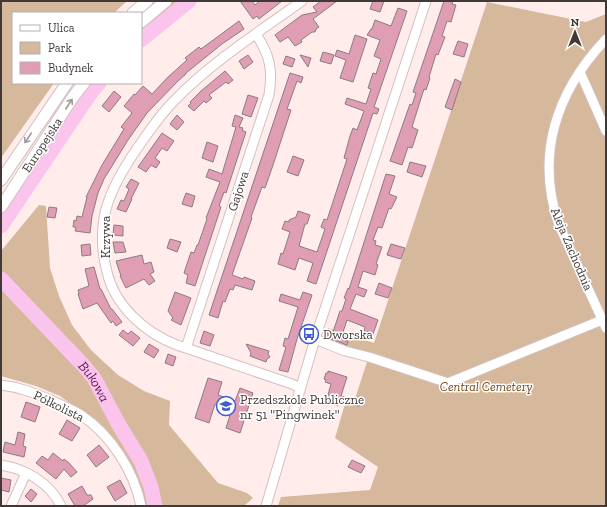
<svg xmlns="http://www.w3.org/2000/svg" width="607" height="507" viewBox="0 0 607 507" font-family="'Zilla Slab',serif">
<rect width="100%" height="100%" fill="#ffeceb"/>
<path fill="#d6b89c" d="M1 1H127L114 13H13V83H54L1 158Z
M173 1H198L141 47V29Z
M487 2 586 22 606 14V506H278L281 497 370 490 378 467 335 438 345 404 353 405 367 362 323 345 328 328 374 343Z
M91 83H106L91 105 78 100Z
M39 205 46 206 50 268 59 296 72 325 91 350 118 375 144 391 170 401 169 425 218 483 247 493 253 498 244 506H144L115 442 98 423 60 396 36 386 1 376V251Z"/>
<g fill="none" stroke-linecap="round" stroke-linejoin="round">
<g stroke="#fbc4ed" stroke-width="15">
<path d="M141 40 189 1"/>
<path d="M1 226 91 92 99 83"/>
<path id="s1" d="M1 279 83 365 94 378 119 425 141 461 151 487 155 506"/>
</g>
</g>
<path fill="#df9eb3" stroke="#8c7c81" d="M240 1H252L255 5 260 1H282L259 19 257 16 253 19Z
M321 1H337L313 19 319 27 316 29 315 32H312L301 40 302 42 295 46 288 37 280 42 275 35 302 15 317 12 313 7Z
M373 1H384L380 12 370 9Z
M444 1H453L452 4 456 5 451 22 447 21 442 36 445 37 438 55 436 54 429 77 430 78 426 90 424 89 412 127 418 130 412 148 408 147 402 165 390 161 410 104 412 105 416 93 413 92Z
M398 8 407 11 374 107 379 109 377 114 373 113 316 284 307 281 313 263 299 258 295 270 278 264 281 253 283 254 290 232 282 229 285 221 289 222V220L296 217 298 211 310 215 307 224H305L299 246 317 252 325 229 321 227 324 219 327 220 347 159 344 158 350 136 353 128 357 130 364 111 345 104 347 98 366 104 371 89 368 88 373 73 376 74 381 59 374 56 380 40 367 35 371 29H372L375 20 391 26Z
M239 21 244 29 222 44 186 73V74L178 81 147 113 128 140 104 179 98 193 92 216 90 233 75 231 76 227H73L74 220 76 221 77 216 82 217 87 197H86L102 165 124 129 121 127 132 113 124 106 134 94 135 95 143 86 152 94 168 77 187 60 185 58 199 47 201 49Z
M355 35 367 39 353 82 340 78 346 60 335 56 337 50 349 54Z
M458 41 468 44 464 57 453 54Z
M323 52 334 55 331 64 320 61Z
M248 55 253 62 244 69 239 61Z
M300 55 311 58 308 67Z
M286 56 295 59 292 67 283 64Z
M225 71 233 80 228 84 226 82 209 95 212 98 206 103 204 101 194 111 188 106 191 103 190 102 201 91Z
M290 73 303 77 301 83 297 81 287 109 291 110 272 168 265 188 262 187 251 217 252 218 232 275 243 279 244 277 255 281 252 290 235 285 233 290 230 289 225 302 223 301 218 318 209 315Z
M455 79 461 82 452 110 445 107Z
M114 91 121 97 109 112 102 106Z
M248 95 258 98 251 117 242 114Z
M177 115 184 122 177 130 170 124Z
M235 115 243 118 239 127 243 128 242 130 246 132 226 193 224 192 219 206 221 207 195 286 186 283 188 275 184 273 191 252 194 253 197 245H198L207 219 206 218 220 182 206 177 209 169 222 174 236 127 232 126Z
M162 133 174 141 167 151 162 148 155 158 160 162 156 168 151 165 146 172 138 167Z
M207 142 218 146 213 162 202 158Z
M293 156 304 160 298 176 287 172Z
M410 162 426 166 422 177 407 172Z
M386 174 395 176 389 194 397 197 391 209 389 208 382 228 378 227 373 240 376 241 375 245 382 247 376 264 378 265 375 275 363 271 358 287 367 290 364 297 356 294 350 309 378 320 373 334 364 331 365 327 347 320 342 335 347 337 345 341H348L347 345 326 337 329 330 333 332 340 311H342L346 299 344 298 348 288 349 289Z
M131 179 139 183 131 199H132L126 212 117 209 121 200 124 201 129 189 126 187Z
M186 193 195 196 192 207 182 204Z
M49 207 57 208 55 218 47 217Z
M114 225 123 226V236L113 235Z
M170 239 181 242 177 252 167 248Z
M113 242H123L126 252 115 253Z
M90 244 91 255 82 256 81 245Z
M391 244 405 248 401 259 387 255Z
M142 255 144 264 151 262 154 272 150 274 155 281 149 285 144 279 126 288 120 276H121L116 261Z
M94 267 100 289H101L111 309H112L122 322 116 326 113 321 111 323 97 303 83 309 78 294H79L78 290 89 286 85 269Z
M379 283 392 288 388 298 375 294Z
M175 292 191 298 181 325 171 320 173 318 168 311Z
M303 292 312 295 297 339 288 372 279 370 286 347 283 346 285 338 288 339 298 307 279 301 281 294 300 300Z
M123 330 128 334 131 331 140 338 133 346 119 335Z
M204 331 214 335 210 346 200 343Z
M149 344 159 350 154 358 144 352Z
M246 344 269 351 268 354 270 357 267 359 266 362 250 356 251 353Z
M168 354 176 357 173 366 165 363Z
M328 371 347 377 341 396 360 402 359 406 339 403 338 406 326 402 331 384 325 382 326 380 324 379 326 373H328Z
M208 378 222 382 218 395 235 401 240 388 253 393 240 433 226 428 232 409 215 404 209 423 195 418Z
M26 402 40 407 35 422 21 417Z
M67 420 80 428 72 441 59 434Z
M18 432 25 434 23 446 26 447 24 457 3 452 5 442 15 445Z
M99 445 109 457 96 467 87 455Z
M53 453 63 461 64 459 69 463 77 472 71 477 64 469 56 479 36 463 42 456 48 460Z
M352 460 365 466 361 473 348 467Z
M1 478 11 480 9 492 1 490Z
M120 480 127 493 115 501 107 487Z
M82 486 87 495H91L93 499 83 506H75L68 494Z
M31 489 37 494 31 502 25 496Z"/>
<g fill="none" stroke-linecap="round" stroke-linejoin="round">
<g stroke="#d3c1c0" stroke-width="11">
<path id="minor" d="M606 39C556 92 535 155 559 225L606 328
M580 72 606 131
M315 339 345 351 369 357 448 383 602 320
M186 348 269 95C273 69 270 56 256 34
M1 385C19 387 34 393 51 400 61 405 72 409 81 415 111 435 134 471 141 506
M300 388 292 384 177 345C145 333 115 306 107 272 94 222 109 190 136 150 148 133 159 116 173 102 209 64 260 31 302 1
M1 465C26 469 50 483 61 506
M11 506 26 473
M266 506 315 339 426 1"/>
</g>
<g stroke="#d3c1c0" stroke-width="13">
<path id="major" d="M133 13 147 1
M141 22 166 1
M1 180 67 83
M1 207 73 97 84 83"/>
</g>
<use href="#minor" stroke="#fff" stroke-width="9"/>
<use href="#major" stroke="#fff" stroke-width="11"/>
</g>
<defs><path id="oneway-shaft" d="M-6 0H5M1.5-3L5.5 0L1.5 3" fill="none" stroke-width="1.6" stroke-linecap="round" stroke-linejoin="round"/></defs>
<g stroke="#a09c9c">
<use href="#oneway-shaft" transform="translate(69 104) rotate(-57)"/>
<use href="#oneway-shaft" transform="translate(28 138) rotate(123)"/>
</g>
<defs>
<g id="bus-ring" transform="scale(1)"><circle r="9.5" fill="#fff" stroke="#415dd0" stroke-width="1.5"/><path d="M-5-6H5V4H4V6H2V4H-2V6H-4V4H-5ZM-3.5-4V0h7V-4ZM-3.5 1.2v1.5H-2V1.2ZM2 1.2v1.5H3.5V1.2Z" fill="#415dd0"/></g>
<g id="school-ring" transform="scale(1)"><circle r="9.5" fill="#fff" stroke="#415dd0" stroke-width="1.5"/><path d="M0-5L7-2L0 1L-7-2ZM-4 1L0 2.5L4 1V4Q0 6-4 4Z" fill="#415dd0"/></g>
</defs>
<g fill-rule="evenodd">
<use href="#bus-ring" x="309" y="334"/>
<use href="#school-ring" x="226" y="406"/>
</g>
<g text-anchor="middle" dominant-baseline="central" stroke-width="3" stroke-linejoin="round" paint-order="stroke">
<g font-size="13" fill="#403938" stroke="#fff">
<text transform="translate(42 145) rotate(-57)">Europejska</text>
<text transform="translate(238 191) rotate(-72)">Gajowa</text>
<text transform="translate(105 237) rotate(-90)">Krzywa</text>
<text transform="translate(572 249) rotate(67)">Aleja Zachodnia</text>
<text transform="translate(59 406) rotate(26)">Półkolista</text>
</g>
<g font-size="13" fill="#403938" stroke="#fff" text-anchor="start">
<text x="323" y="334">Dworska</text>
<text x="240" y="399">Przedszkole Publiczne<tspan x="240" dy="15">nr 51 "Pingwinek"</tspan></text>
</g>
<g font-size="13" font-style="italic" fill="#764814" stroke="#fff">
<text x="486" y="386">Central Cemetery</text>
</g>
<g font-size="14" font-style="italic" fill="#5b1d50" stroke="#fff">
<text stroke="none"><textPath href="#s1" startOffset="139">Bukowa</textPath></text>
</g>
</g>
<rect width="607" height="507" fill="none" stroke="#403938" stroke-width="4"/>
<rect x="12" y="12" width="130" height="72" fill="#ffffff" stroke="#b3b0af"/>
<rect x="20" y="25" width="20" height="6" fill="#ffffff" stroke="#b3b0af"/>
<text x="48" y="32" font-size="12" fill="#403938">Ulica</text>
<rect x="20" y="42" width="20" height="12" fill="#d6b89c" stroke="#b3b0af"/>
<text x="48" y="52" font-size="12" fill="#403938">Park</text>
<rect x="20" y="62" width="20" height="12" fill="#df9eb3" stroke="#b3b0af"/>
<text x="48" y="72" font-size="12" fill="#403938">Budynek</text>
<g transform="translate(575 32)" stroke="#ffffff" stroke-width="3" paint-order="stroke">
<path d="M0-3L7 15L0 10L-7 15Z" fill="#403938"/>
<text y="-6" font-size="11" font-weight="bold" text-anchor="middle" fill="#403938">N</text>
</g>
</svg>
